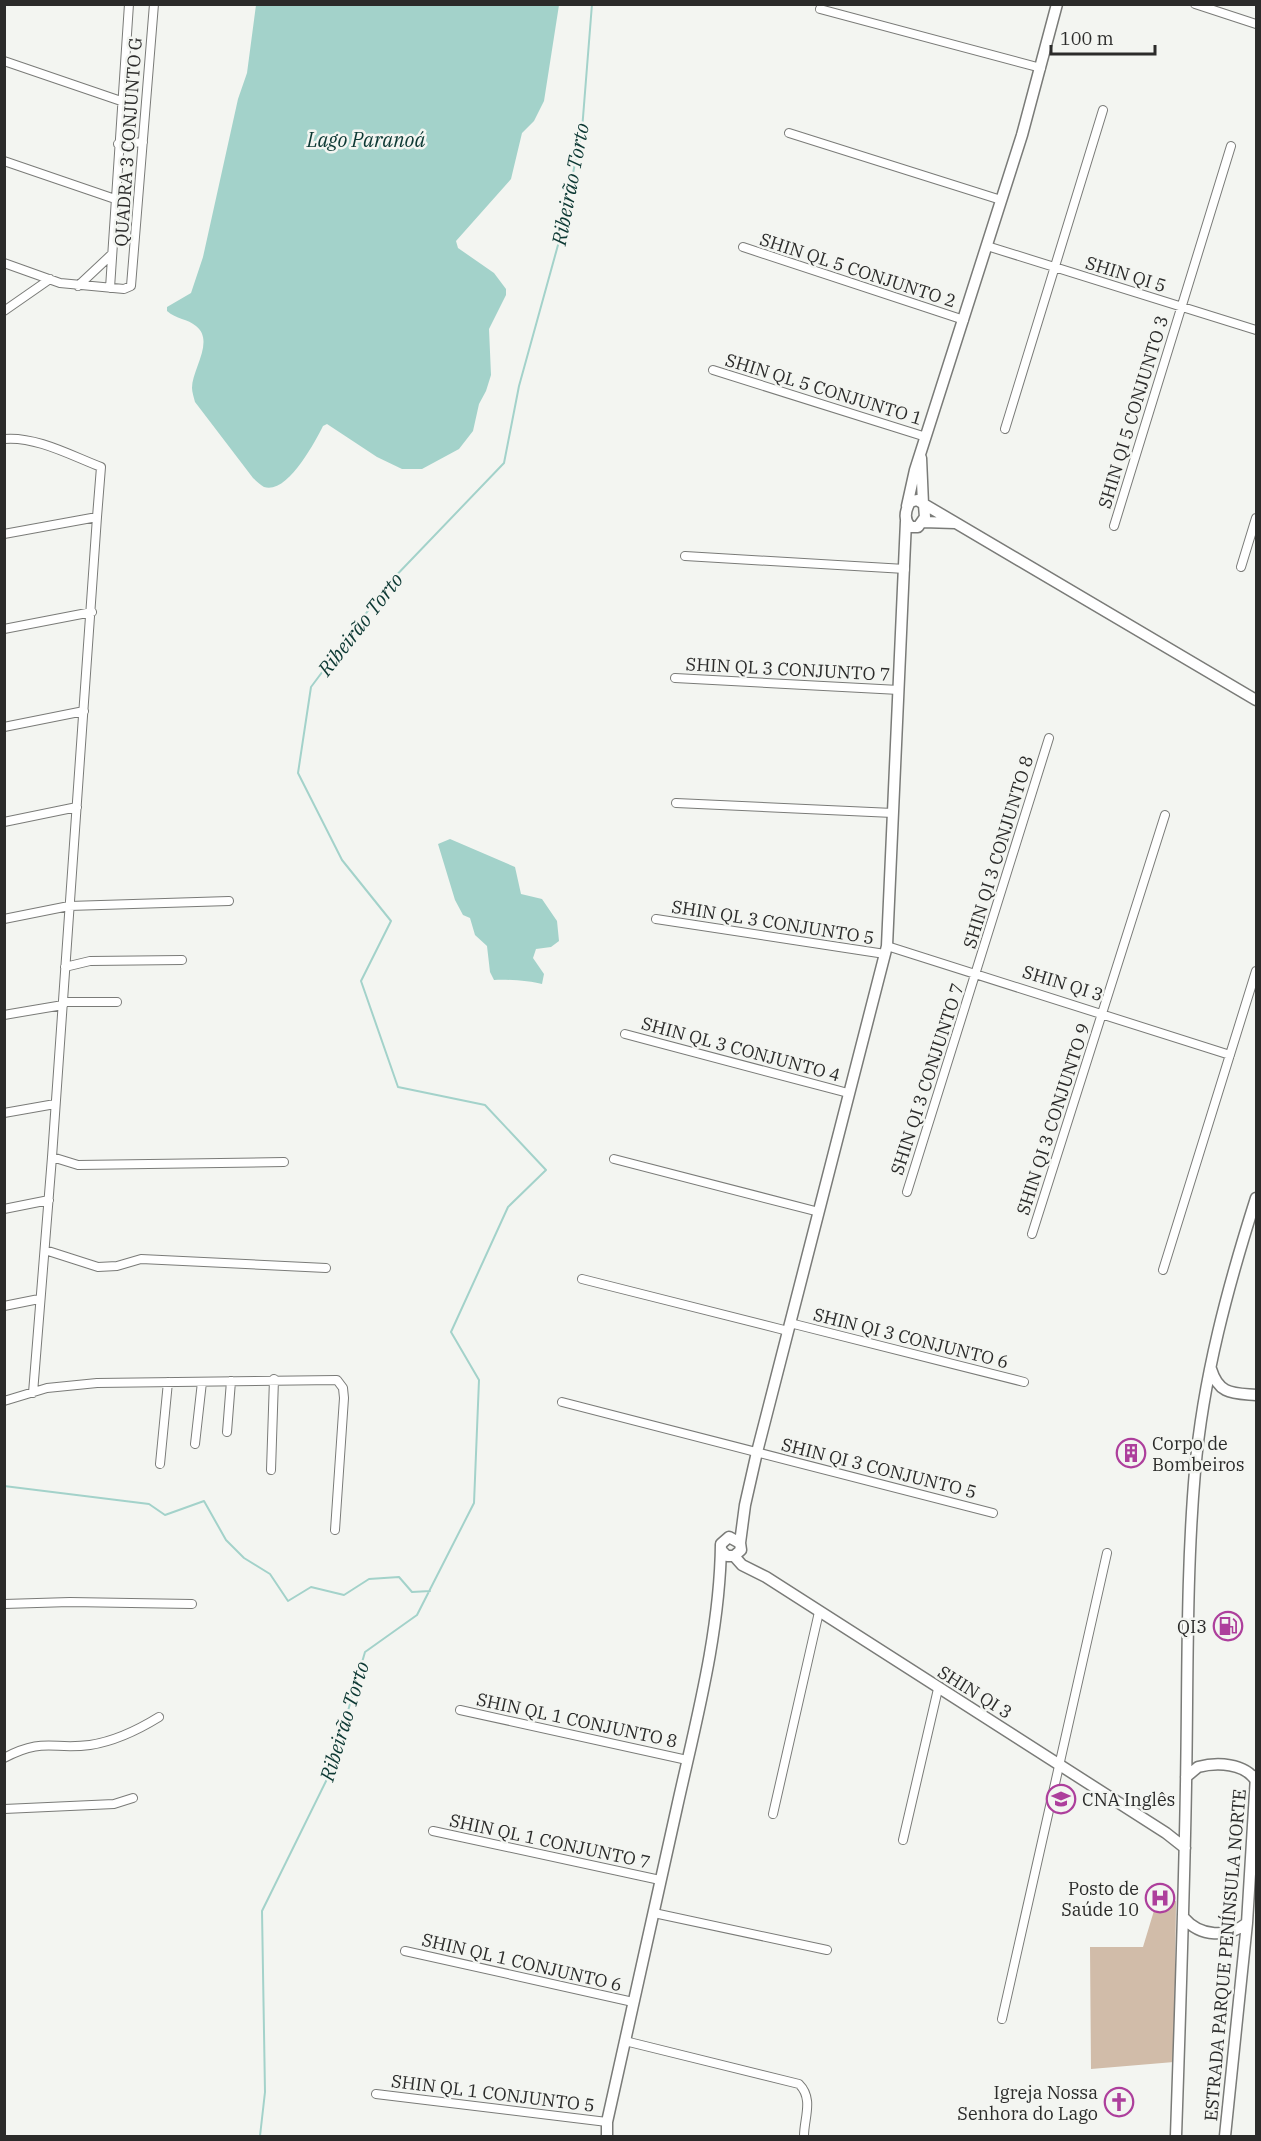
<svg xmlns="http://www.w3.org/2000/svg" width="1261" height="2141" viewBox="0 0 1261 2141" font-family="'IBM Plex Serif',serif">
<rect width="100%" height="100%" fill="#f3f5f1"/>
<path fill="#d1bca9" d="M1176 1901 1174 2062 1091 2069 1090 1947H1143L1156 1904Z"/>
<path fill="#a3d2ca" d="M256 5H559L544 101 534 121 522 133 511 179 456 241 458 248 494 273 506 289V295L489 329 491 375 486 391 479 404 473 431 459 449 422 469H402L377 457 327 424 323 426C315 442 287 495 264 487 261 485 256 481 253 478L195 402C194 398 192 392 192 388 192 369 215 341 196 326 188 319 176 319 167 311V307L191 293 203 257 238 99 247 73Z
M450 839 515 867 521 894 542 899 557 921 559 941 551 947 536 949 533 958 544 974 542 984C531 981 507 979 494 980L490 972 487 946 475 935 470 918 463 915 455 900 438 844Z"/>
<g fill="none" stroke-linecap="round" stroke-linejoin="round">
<path stroke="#a3d2ca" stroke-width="2" d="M4 1486 149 1504 165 1515 204 1501 226 1540 244 1558 270 1574 288 1601 311 1587 344 1595 369 1579 399 1577 412 1592 430 1591
M260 2136 265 2092 262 1911 330 1773 365 1652 417 1615 474 1503 479 1380 451 1332 508 1207 546 1170 485 1105 398 1087 361 981 391 921 342 860 298 773 311 687 388 584 504 463 519 386 558 245 582 130 592 4"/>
<g stroke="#7a7b78" stroke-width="10">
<path id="street" d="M1195 4 1256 24
M820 9 1041 68
M4 61 121 101
M789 133 1001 200
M118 144 143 142
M4 161 115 199
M987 246 1256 330
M743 247 964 320
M4 263 60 283 124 289 131 286 154 4
M78 286 112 254
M110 288 129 4
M4 311 50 279
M713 370 926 437
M1005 429 1103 110
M4 439C36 436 72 456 101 467L97 517 4 534
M1114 526 1231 146
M685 556 905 569
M1241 567 1256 518
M4 629 92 612
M675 678 899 690
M4 727 84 711
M676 803 893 813
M4 822 77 807
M4 919 69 906 229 901
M656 919 885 954
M887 946 1230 1055
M65 967 90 961 182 960
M63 1002H117
M4 1015 63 1005
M625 1034 848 1093
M4 1113 55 1104
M52 1157 78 1165 284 1162
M614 1159 819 1212
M907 1192 1049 738
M4 1209 49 1200
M1032 1234 1165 815
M45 1250 98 1267 117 1266 141 1259 326 1268
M1163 1270 1256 971
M582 1279 788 1331
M4 1306 39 1299
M790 1323 1024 1382
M33 1393 52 1157 97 517
M4 1401 47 1388 97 1383 337 1380 343 1388 344 1398 335 1530
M562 1402 993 1513
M227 1432 231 1381
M195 1444 202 1382
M160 1464 168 1382
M271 1470 274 1379
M4 1604 70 1602 192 1604
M460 1710 687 1760
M4 1758C44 1737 52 1750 90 1745 116 1741 138 1730 159 1717
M4 1809 114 1804 133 1798
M773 1814 819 1612
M433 1831 660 1880
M903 1840 938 1689
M654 1913 827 1950
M405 1951 633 2002
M1002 2019 1107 1553
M625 2041 799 2084C814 2099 804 2118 804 2136
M376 2094 607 2122"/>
</g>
<g stroke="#7a7b78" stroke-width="13">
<path id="secondary" d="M921 458 923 504
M924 505 925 517 918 527H911C903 520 905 511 910 502L917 500 1256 700
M907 506 915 470 1022 135 1057 4
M923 522 955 523
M1211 1369C1219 1395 1233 1393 1256 1395
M740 1543 745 1505 757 1452 887 946 906 521
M734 1556 742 1565 766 1577 1166 1833 1185 1848
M1186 1777 1198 1767C1217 1762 1245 1763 1256 1781
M1184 1918C1200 1937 1228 1938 1247 1923
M607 2136V2122C630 2017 653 1912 677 1807 696 1721 720 1633 721 1544L729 1537 740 1543 741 1550 734 1556H727L722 1551
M1176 2136C1180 2019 1184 1902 1186 1785 1188 1680 1186 1575 1195 1471 1203 1378 1228 1286 1256 1198
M1225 2136 1247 1923 1256 1776"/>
</g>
<use href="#street" stroke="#fff" stroke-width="8"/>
<use href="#secondary" stroke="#fff" stroke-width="10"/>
</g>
<defs>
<g id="building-ring" transform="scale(1.5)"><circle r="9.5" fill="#f3f5f1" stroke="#ad3f9c" stroke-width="1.5"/><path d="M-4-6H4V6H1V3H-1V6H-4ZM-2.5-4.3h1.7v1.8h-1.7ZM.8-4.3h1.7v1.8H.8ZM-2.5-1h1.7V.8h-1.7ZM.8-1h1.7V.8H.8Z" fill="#ad3f9c"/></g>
<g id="fuel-ring" transform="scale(1.5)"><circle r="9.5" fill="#f3f5f1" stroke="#ad3f9c" stroke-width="1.5"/><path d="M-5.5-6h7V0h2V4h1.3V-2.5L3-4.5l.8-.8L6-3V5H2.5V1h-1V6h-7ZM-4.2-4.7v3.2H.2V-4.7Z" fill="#ad3f9c"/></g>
<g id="school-ring" transform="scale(1.5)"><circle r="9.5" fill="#f3f5f1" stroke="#ad3f9c" stroke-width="1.5"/><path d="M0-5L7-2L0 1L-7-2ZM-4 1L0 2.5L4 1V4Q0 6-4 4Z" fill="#ad3f9c"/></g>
<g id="hospital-ring" transform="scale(1.5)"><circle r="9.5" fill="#f3f5f1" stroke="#ad3f9c" stroke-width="1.5"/><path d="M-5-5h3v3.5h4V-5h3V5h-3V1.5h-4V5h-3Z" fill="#ad3f9c"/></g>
<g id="church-ring" transform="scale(1.5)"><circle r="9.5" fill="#f3f5f1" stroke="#ad3f9c" stroke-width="1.5"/><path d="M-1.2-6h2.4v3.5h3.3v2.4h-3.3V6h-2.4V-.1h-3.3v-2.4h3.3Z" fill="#ad3f9c"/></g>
</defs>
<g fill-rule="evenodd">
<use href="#building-ring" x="1131" y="1453"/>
<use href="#fuel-ring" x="1228" y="1626"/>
<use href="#school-ring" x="1061" y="1799"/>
<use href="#hospital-ring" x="1160" y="1898"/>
<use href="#church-ring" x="1119" y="2102"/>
</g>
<g text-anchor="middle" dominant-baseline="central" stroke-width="5" stroke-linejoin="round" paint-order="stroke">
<g font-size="18" fill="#2b2b2a" stroke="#f3f5f1">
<text transform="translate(128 142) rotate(-86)">QUADRA 3 CONJUNTO G</text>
<text transform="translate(858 270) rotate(18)">SHIN QL 5 CONJUNTO 2</text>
<text transform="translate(1126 274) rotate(17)">SHIN QI 5</text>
<text transform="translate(824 389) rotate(17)">SHIN QL 5 CONJUNTO 1</text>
<text transform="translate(1133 412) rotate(-73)">SHIN QI 5 CONJUNTO 3</text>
<text transform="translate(788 669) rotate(3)">SHIN QL 3 CONJUNTO 7</text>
<text transform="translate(998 852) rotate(-73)">SHIN QI 3 CONJUNTO 8</text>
<text transform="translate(773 922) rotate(9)">SHIN QL 3 CONJUNTO 5</text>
<text transform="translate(1063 983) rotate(17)">SHIN QI 3</text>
<text transform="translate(741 1049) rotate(15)">SHIN QL 3 CONJUNTO 4</text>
<text transform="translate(927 1079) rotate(-72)">SHIN QI 3 CONJUNTO 7</text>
<text transform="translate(1053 1119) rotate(-72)">SHIN QI 3 CONJUNTO 9</text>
<text transform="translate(911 1338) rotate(14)">SHIN QI 3 CONJUNTO 6</text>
<text transform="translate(879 1468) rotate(14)">SHIN QI 3 CONJUNTO 5</text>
<text transform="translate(975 1692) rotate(32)">SHIN QI 3</text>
<text transform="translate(577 1720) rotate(12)">SHIN QL 1 CONJUNTO 8</text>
<text transform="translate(550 1841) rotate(12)">SHIN QL 1 CONJUNTO 7</text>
<text transform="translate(1225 1955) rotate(-85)">ESTRADA PARQUE PENÍNSULA NORTE</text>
<text transform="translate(522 1962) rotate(13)">SHIN QL 1 CONJUNTO 6</text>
<text transform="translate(493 2093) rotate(7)">SHIN QL 1 CONJUNTO 5</text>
</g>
<g font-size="18" fill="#2b2b2a" stroke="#f3f5f1" text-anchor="end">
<text x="1152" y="1443" text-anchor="start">Corpo de<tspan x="1152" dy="21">Bombeiros</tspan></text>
<text x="1207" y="1626">QI3</text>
<text x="1082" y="1799" text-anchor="start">CNA Inglês</text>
<text x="1139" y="1888">Posto de<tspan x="1139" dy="21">Saúde 10</tspan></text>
<text x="1098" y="2092">Igreja Nossa<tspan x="1098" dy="21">Senhora do Lago</tspan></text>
</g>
<g font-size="20" font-style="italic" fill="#0c3833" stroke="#f3f5f1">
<text x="366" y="139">Lago Paranoá</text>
<text transform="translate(570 184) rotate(-79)">Ribeirão Torto</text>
<text transform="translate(360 624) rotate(-52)">Ribeirão Torto</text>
<text transform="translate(344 1721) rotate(-73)">Ribeirão Torto</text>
</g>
</g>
<rect width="1261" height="2141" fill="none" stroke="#2b2b2a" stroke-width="12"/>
<path d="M1051 45v9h104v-9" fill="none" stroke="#2b2b2a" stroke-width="3"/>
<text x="1060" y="45" font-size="18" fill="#2b2b2a" stroke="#f3f5f1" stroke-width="4.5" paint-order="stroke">100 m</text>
</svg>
